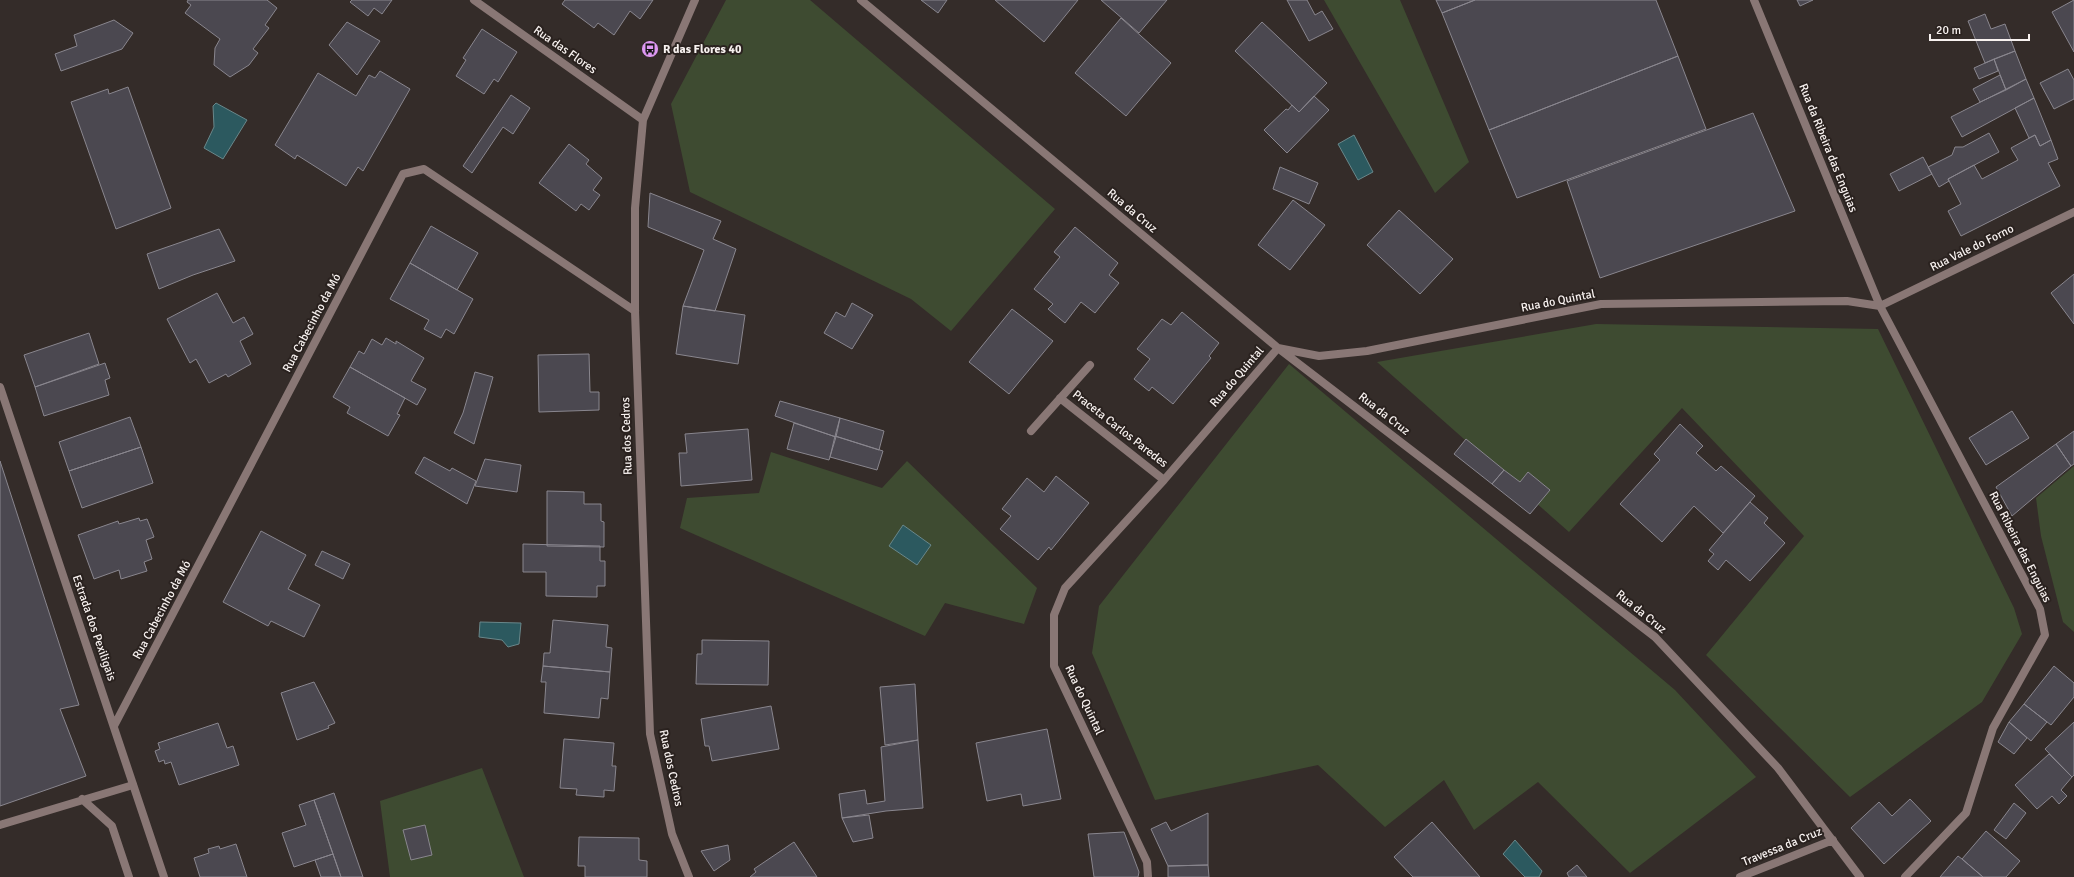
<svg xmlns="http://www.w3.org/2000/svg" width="2074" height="877" viewBox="0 0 2074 877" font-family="Signika,sans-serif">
<rect width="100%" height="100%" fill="#342c29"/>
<path fill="#3e4b31" d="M726 0H810L1055 209 951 331 911 299 690 192 671 104Z
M1324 0H1400L1469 162 1435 193Z
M1596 324 1878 329 2014 608 2022 634 1982 702 1850 797 1706 655 1804 536 1682 408 1569 532 1377 362Z
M1289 364 1675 690 1756 777 1630 873 1538 782 1474 830 1444 780 1385 827 1318 765 1155 800 1092 653 1099 606Z
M771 452 882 488 907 461 1037 588 1024 624 945 603 925 636 680 528 687 498 759 493Z
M2074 466V632L2063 622 2041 536 2036 498Z
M482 768 524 877H390L380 801Z"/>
<path fill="#2c595f" stroke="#69878a" d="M216 103 247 120 223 159 204 148 214 127 213 106Z
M1354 135 1373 172 1358 180 1338 144Z
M903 525 931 545 917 565 889 546Z
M480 622 521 623 519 644 508 647 502 640 479 637Z
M1515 840 1542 871 1539 877H1525L1503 854Z"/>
<path fill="#4b4850" stroke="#89868e" d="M188 0H267L277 8 265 25 269 28 253 49 258 53 249 65 230 77 214 65 215 48 220 39 185 13 191 5 187 2Z
M352 0H392L382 14 374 8 368 16 350 2Z
M565 0H653L640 19 630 11 614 35 598 23 594 28 562 4Z
M921 0H947L938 13Z
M995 0H1078L1044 42Z
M1101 0H1167L1139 33Z
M1287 0H1307L1315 15 1322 11 1333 29 1309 41Z
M1436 0H1475L1442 13Z
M1475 0H1656L1678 56 1489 130 1442 13Z
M1797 0H1813L1800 6Z
M2074 0V52L2052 12Z
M1985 14 1991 29 2005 24 2015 51 1985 63 1968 21Z
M1121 18 1171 63 1126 116 1075 73Z
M114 20 133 33 122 49 61 71 55 54 77 46 74 35Z
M347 22 380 41 357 75 329 45Z
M1262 22 1327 83 1299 112 1235 51Z
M482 29 517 52 498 82 494 79 484 94 456 76 466 60 463 58Z
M2015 51 2026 79 2006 90 1994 59Z
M1678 56 1706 129 1517 198 1489 130Z
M1994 59 1998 71 1979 79 1974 68Z
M2068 69 2074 80V99L2054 109 2040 83Z
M380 71 410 89 363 171 358 167 346 186 297 155 295 159 275 145 318 73 356 96 369 75 375 78Z
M2000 75 2006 90 1980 102 1973 89Z
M2026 79 2034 98 1962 137 1951 117Z
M128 87 171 208 116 229 71 102 108 89 109 94Z
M511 95 530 108 513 134 503 127 472 173 463 166Z
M1314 96 1329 110 1287 153 1264 130 1286 109 1288 110 1292 105 1299 112Z
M2034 98 2051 140 2040 146 2035 135 2029 138 2015 108Z
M1753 113 1795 211 1600 278 1567 181Z
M1989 133 1999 152 1948 179 1949 181 1939 187 1928 167 1952 155 1955 147H1963Z
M2035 135 2040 146 2051 140 2058 159 2048 163 2060 186 1961 236 1948 211 1961 204 1948 179 1974 165 1982 179 2018 160 2011 148Z
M569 144 589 160 586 164 602 178 593 190 600 195 589 210 581 204 576 211 539 183Z
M1923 157 1932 174 1899 191 1890 174Z
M1280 167 1318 183 1309 204 1273 189Z
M650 193 721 221 713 239 736 249 715 311 683 306 704 250 648 227Z
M1293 200 1325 225 1290 270 1258 245Z
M1399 210 1453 259 1420 294 1367 245Z
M431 226 478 253 457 290 410 263Z
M1075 227 1118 263 1109 275 1119 283 1095 313 1081 302 1065 323 1048 309 1053 304 1034 289 1060 257 1054 252Z
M219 229 235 261 193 275 159 289 147 254Z
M410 263 473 299 454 334 446 329 441 338 424 329 429 320 390 299Z
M2074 274V324L2051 293Z
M217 293 233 323 244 317 253 334 240 341 251 364 228 377 226 374 209 383 196 359 190 363 167 319Z
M852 303 873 315 852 349 824 333 836 312 845 317Z
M683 306 745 315 738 364 676 354Z
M1012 309 1053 341 1009 394 969 362Z
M1182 312 1219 343 1209 356 1211 358 1173 404 1152 387 1149 391 1134 379 1150 359 1137 349 1162 319 1171 325Z
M89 333 99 364 35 387 24 355Z
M386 338 396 344V341L424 358 411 381 426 389 417 405 350 367 359 351 364 354 372 339 382 345Z
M589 354 590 392H599V410L539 412 538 355Z
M105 363 110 378 105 380 109 395 44 416 35 387Z
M350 367 405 398 397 414 400 415 388 436 347 413 350 407 333 397Z
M475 372 493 377 474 444 454 433 463 413Z
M780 401 840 418 836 437 775 416Z
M2012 411 2029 438 1986 465 1969 438Z
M130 417 141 447 69 471 59 442Z
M840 418 884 431 879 450 835 436Z
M794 423 836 437 829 460 787 449Z
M1680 424 1703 446 1696 453 1716 471 1721 466 1755 496 1723 533 1694 506 1662 542 1620 504 1660 460 1654 454Z
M748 429 752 480 681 486 679 453H687L685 434Z
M2074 431V464L2071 466 2056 444Z
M835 436 883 451 877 470 830 457Z
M1466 439 1504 470 1492 484 1454 454Z
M2056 444 2071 466 2012 516 1996 487Z
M141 447 153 483 82 508 69 471Z
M424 457 450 471 452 468 476 481 467 504 415 473Z
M485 459 521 465 517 492 475 486Z
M0 461 79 705 60 709 86 776 0 806Z
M1504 470 1520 482 1528 472 1550 490 1530 514 1492 484Z
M1056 476 1089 503 1051 550 1049 547 1038 560 1000 529 1011 516 1002 509 1027 478 1044 492Z
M547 491 584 492V504H601V521L604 522V547L547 546Z
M1750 502 1768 518 1764 523 1785 543 1750 581 1726 560 1718 570 1708 561 1714 554 1709 550Z
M139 518 140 521 147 519 154 537 146 540 152 559 144 562 147 571 121 579 119 570 94 579 78 535 118 521 119 524Z
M261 531 306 555 288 589 320 605 304 637 271 621 268 626 223 602Z
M523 544 600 546V561H605V586H597V597L546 596V572H523Z
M322 551 350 564 343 579 315 565Z
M553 620 608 625 606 647 612 648 610 672 543 666 544 653H550Z
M702 640 769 641 768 685 696 684 697 654H702Z
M543 666 610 672 608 699 601 698 599 718 544 713 546 682H541Z
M2054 666 2074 683V697L2051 725 2024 704Z
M314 682 335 723 328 726 329 728 297 740 281 693Z
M915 684 918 740 885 745 880 687Z
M2024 704 2047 722 2031 741 2009 722Z
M771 706 779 749 712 761 709 746H705L701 719Z
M2009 722 2027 738 2014 754 1998 742Z
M2074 722V775L2072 777 2045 749Z
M218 723 227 748 233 746 239 765 179 785 171 762 165 764 164 760 159 762 155 751 160 749 158 743Z
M1047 729 1061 799 1023 806 1021 794 987 801 976 743Z
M564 739 614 743 612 766H616L614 791 604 790V797L576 795 577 789 560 788Z
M918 740 923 808 886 811 842 818 839 794 865 790 867 804 885 801 881 747Z
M2049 754 2072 777 2061 790 2067 796 2059 804 2052 796 2037 809 2015 785Z
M334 793 363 877H341L314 800Z
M1910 799 1931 821 1884 864 1851 828 1879 802 1892 816Z
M314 800 333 854 294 867 282 833 306 825 299 805Z
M2014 803 2026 813 2006 839 1994 830Z
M1208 813V865L1168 866 1151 829 1166 822 1171 831Z
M869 815 873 838 853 842 842 818Z
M1432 822 1480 877H1413L1394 857Z
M425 825 432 855 411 860 403 830Z
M1986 831 2020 861 2006 877H1983L1962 859Z
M1124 832 1139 872 1138 877H1094L1088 834Z
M579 837 639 838V860L647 861V877H585V866H578Z
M794 842 817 877H750L756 872 754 869Z
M236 844 247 877H200L194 858 209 853 208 849 219 846 220 849Z
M728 845 730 860 714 871 701 851Z
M333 854 341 877H321L315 860Z
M1958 856 1962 859 1983 877H1940Z
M1208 865 1209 877H1168V866Z
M1577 865 1587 877H1569L1567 873Z"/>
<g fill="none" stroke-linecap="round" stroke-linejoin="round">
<path stroke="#897775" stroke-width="8" d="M82 799 112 826 129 877
M0 825 133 785"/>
<path stroke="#897775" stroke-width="8" d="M474 0 643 120
M861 0 1278 348 1655 637 1778 768 1860 877
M1754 0 1880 306 2040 609 2045 635 1993 728 1966 813 1905 877
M1880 306 2074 212
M0 387 164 877
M1060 398 1164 480
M1031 431 1090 365
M114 726 403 174 424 169 635 311
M689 877 672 834 650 734 635 311V208L643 120 695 0
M1148 877 1147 862 1054 666V615L1065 588 1164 480 1278 348 1319 356 1367 351 1601 304 1847 301 1880 306
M1740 877 1833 840"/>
</g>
<defs>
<g id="bus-disc" transform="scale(0.9)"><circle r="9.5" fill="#de98f2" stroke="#2a221f"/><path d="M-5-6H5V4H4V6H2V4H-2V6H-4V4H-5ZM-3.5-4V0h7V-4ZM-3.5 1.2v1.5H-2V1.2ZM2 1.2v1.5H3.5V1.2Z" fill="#111"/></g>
</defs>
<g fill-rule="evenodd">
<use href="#bus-disc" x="650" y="49"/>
</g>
<g text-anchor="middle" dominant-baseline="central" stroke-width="4" stroke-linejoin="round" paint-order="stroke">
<g font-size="12" font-weight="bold" fill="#f8f2f0" stroke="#2a221f" text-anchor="start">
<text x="663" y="49">R das Flores 40</text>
</g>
<g font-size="12" fill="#f8f2f0" stroke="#2a221f">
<text transform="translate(565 50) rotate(35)">Rua das Flores</text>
<text transform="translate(1828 148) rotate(68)">Rua da Ribeira das Enguias</text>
<text transform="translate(1132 211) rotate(40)">Rua da Cruz</text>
<text transform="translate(1972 248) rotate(-26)">Rua Vale do Forno</text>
<text transform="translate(1558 301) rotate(-11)">Rua do Quintal</text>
<text transform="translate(312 323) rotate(-62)">Rua Cabecinho da Mó</text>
<text transform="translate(1237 377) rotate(-49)">Rua do Quintal</text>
<text transform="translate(1384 414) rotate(38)">Rua da Cruz</text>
<text transform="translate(1120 429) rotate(38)">Praceta Carlos Paredes</text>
<text transform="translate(627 436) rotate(-92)">Rua dos Cedros</text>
<text transform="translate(2020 547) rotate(63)">Rua Ribeira das Enguias</text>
<text transform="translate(162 610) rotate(-62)">Rua Cabecinho da Mó</text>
<text transform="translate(1641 612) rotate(39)">Rua da Cruz</text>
<text transform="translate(94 628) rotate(71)">Estrada dos Pexiligais</text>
<text transform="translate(1084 700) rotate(65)">Rua do Quintal</text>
<text transform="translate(671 768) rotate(78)">Rua dos Cedros</text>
<text transform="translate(1782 847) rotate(-22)">Travessa da Cruz</text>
</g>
</g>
<path d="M1930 34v6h99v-6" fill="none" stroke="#f8f2f0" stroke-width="2"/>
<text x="1936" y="34" font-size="12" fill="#f8f2f0" stroke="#2a221f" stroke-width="3" paint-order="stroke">20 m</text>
</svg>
